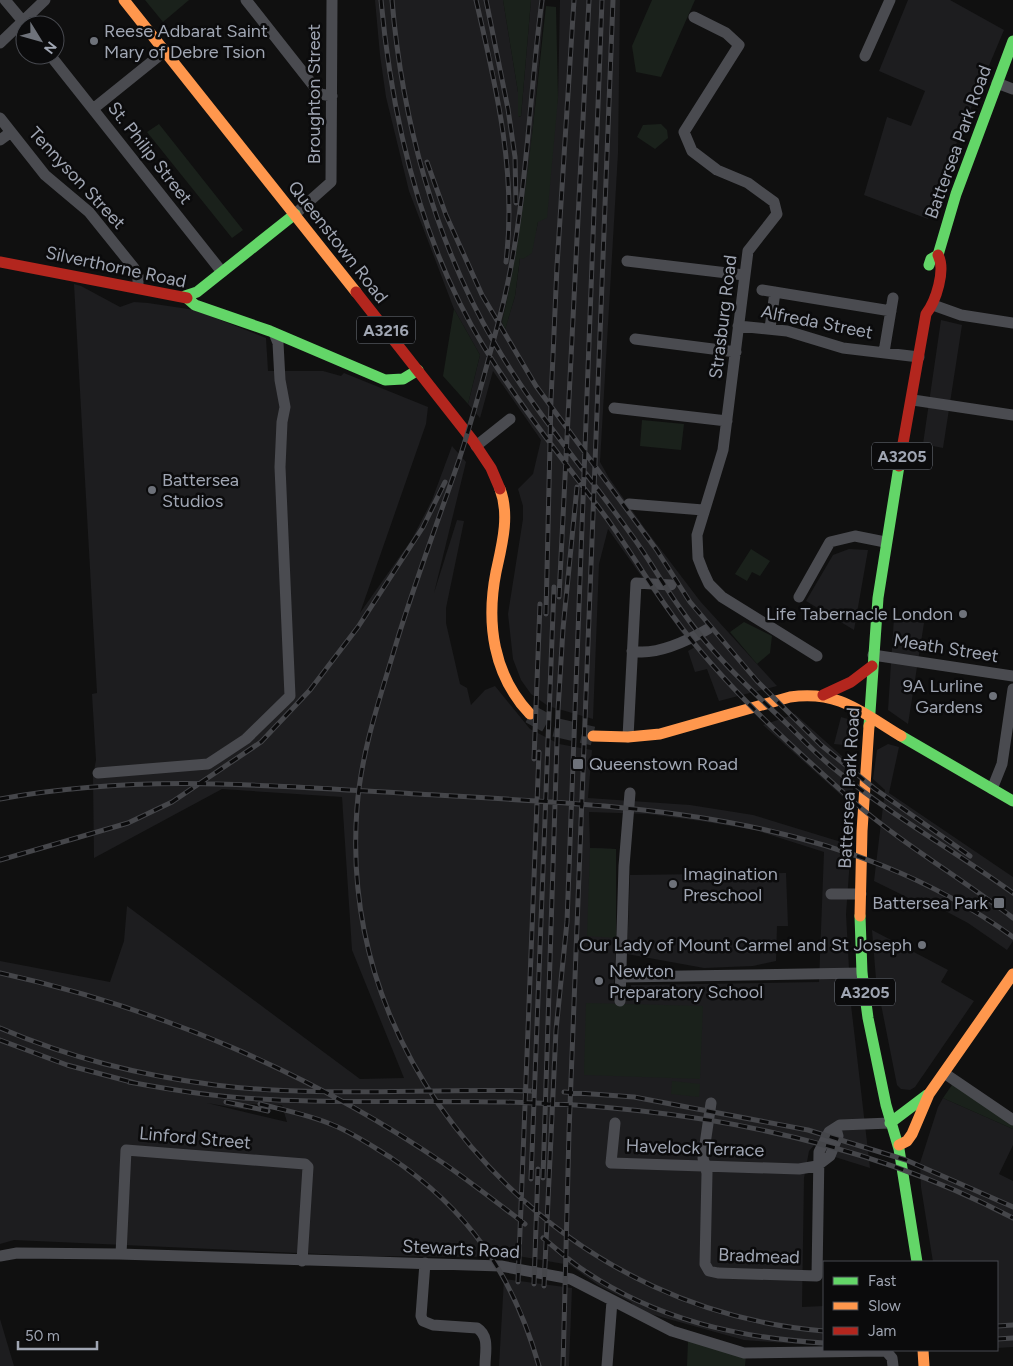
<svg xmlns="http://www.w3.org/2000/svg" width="1013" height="1366" viewBox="0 0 1013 1366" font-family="Figtree,sans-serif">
<rect width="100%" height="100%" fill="#101010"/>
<path fill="#1d1d1f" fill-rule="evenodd" d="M375 0H503L518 92 519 117 521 116 531 0H545L526 199 516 258 502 322 505 329 515 296 520 258 536 231 538 222 558 98 560 0H620L618 153 600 462 609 478 646 530 700 601 777 686 719 701 707 669 695 672 688 651 695 647 681 632 608 529 599 564 593 719 548 706 531 694 521 680 513 659 508 614 523 519V506L518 489 533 474 541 440 493 371 480 418 468 404 480 355 454 309 409 191 386 97 380 55Z
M908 0H950L1004 30 958 139 928 219 864 195 887 117 911 126 925 91 879 71Z
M74 284 81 286 120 307 134 302 148 303 195 310 266 338 268 371H323L341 376 344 373 428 407 426 424 360 613 412 539 432 500 452 446 466 462 434 593 457 520 464 521 446 608V623L460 684 467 688 471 705 485 690 495 686 530 729 559 744 592 750 588 798 690 805 753 815 851 845 846 914 851 1005 870 1168 835 1157 827 1131 809 1151 804 1178 802 1307 824 1306V1346L744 1340 654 1315 636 1309 631 1302 598 1285 570 1265 507 1254 474 1257 364 1256 14 1240 0 1244V961L110 982 124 941 127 906 360 1079 404 1078 352 950 342 797 222 789 94 858 93 776 96 760 92 694 97 693ZM589 812 648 814 701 821 755 830 824 852 819 982 631 985 630 1001H613L616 938V849L590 848ZM207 1103 247 1110 248 1104 282 1105 287 1122Z
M941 320 962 325 943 448 923 444Z
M849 549 868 550 854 630 806 601 833 555Z
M894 618 924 623 908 724 888 710Z
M795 714 854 767 852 805 763 725Z
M841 717 848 719 856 728 854 746 834 744Z
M888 744 899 747 889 793 1013 877V941L1007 950 968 923 936 906 933 910 874 881 885 790 873 779 877 750Z
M786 873 788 926H777L776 961 753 966 704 968 627 954 630 875Z
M872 930 948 970 941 982 974 1001 915 1087 910 1090 901 1089 897 1085 876 979Z
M943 1098 1013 1129V1145L999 1174 1013 1181V1347L997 1348V1262H933L921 1187 920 1163 938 1107Z
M504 1279 572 1288 569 1366H499Z
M0 1319 14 1366H0Z"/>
<path fill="#1a211b" d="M145 0H189L163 22Z
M503 0H531L521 116 518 117V92Z
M652 0H695L661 77 636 72 632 46Z
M546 6 556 7 558 98 547 218 538 222 532 253 523 259 520 258 515 296 505 330 502 322C526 218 534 112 546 6Z
M159 124 243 230 232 238 147 132Z
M661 124 667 130 668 138 655 149 637 137 643 125Z
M454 309 480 355 468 404 443 376Z
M642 420 684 424 681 450 640 446Z
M751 549 770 561 760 576 752 572 747 581 735 574Z
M744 622 772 636 770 653 757 664 730 632Z
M590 848 616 849V938L587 936Z
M586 1003 703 1006 700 1079 584 1075Z
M672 1081 700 1084 699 1097 671 1094Z
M954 1082 1013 1122V1129L943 1098Z
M688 1341 746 1355 745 1366H687Z"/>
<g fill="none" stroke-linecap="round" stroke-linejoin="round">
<path stroke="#2d2e31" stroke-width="19" stroke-dasharray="19 9" stroke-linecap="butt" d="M530 714 554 727 593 736"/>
<path stroke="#4a4b50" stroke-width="11" d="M5 0 26 25
M246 0 320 94 332 96
M694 17 726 33 739 45 684 132 692 151 717 170 748 183 774 202 777 214 748 251 723 450 697 535 698 558 703 571 709 584 722 597 817 656
M0 43 45 0
M50 55 222 272
M865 56 890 0
M997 83 1013 89
M93 109 165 51
M0 118 45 175 89 212 134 268 138 276V288
M0 140 11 132
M295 214 331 182 332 0
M627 261 744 275
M762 290 891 311
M933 305 961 315 1013 323
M738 326 787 331 843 348 919 357
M770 328 775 292
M635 339 736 352
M884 352 893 298
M913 400 1013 415
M614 408 727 421
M476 446 510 419
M629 504 703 510
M799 597 830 542 855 536 885 542
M632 651C656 656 687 641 708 629
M873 655 1013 676
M628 737 636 583 671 585
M98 773 208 764 246 739 290 696 280 467 282 422 285 407 280 380 278 343 274 333
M992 789 1002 764 1013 689
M831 894H861
M621 977 862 973
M620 1001 624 866 630 793
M944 1073 1013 1120
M711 1103 703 1158 707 1173 705 1264 709 1271 718 1273 817 1276 819 1152 829 1132 840 1125 890 1123
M615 1123 611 1163 799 1169 817 1166 830 1156 838 1136 836 1129
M121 1254 126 1150 305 1164 308 1167 302 1261
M0 1256 17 1253 119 1254 501 1266 571 1279 672 1331 744 1353 886 1351 892 1358 893 1366
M425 1263 421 1316 423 1321 433 1325 477 1328C490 1336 485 1353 485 1366
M607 1366 612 1301"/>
<path stroke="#63d668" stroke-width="11" d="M929 265 931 259 938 255 956 194 1013 41
M185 296 197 292 295 214
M187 298 195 305 270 331 385 380 403 379 418 370
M869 726 878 598 899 466
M901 736 1013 801
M860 916 862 973 868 1018 886 1105 899 1149 917 1262
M890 1123 927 1095"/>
<path stroke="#ff974d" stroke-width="11" d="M124 0 356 292
M500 489C510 515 502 545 496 572 486 623 493 675 530 714
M593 736 628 737 660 734 790 697C839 690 861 712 901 736
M860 916 862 831 869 726
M899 1145 907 1141 912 1134 929 1094 1013 974
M923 1350 924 1366"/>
<path stroke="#b3261e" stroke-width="11" d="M0 262 187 298
M356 292 473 441 491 468 500 489
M899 466 926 314C936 301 946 270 938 255
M823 695 851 682 872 666"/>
<g stroke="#45464a" stroke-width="5">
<path id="rail" d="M381 0C392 119 421 244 484 347 521 408 566 463 608 520 631 552 650 585 673 616 724 686 790 745 854 802 904 845 961 878 1013 918
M392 0C402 119 434 240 495 344 534 411 585 470 630 533 648 557 662 583 680 608 709 651 749 688 787 724 803 740 819 757 837 771 892 816 955 851 1013 893
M476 0C496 86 517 173 506 262
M486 0 508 109 515 157 516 203
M542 0C528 104 527 210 501 312 488 362 475 411 459 460 438 521 415 582 396 644 380 698 361 752 357 808 346 954 404 1085 508 1186 595 1270 703 1321 824 1331
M427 162 446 215 482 295 536 386 656 549 690 602 757 681 821 745 875 789 970 856
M559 597 589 0
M546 614 551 400 557 266 574 0
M534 759 540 604
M0 799C138 774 263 785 401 793 615 806 832 806 1013 937
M0 860 128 823 172 802 261 742 310 690 358 627 423 527 445 482
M0 973C159 1008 312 1073 446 1165 473 1184 499 1204 525 1224
M0 1028C71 1058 138 1075 215 1085 319 1098 426 1088 532 1091
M0 1040 67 1065 135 1083
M129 1082C172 1090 215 1097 259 1099 341 1104 423 1100 504 1102 679 1106 857 1136 1013 1218
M564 1092 634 1097 808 1130 906 1160 1013 1207
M226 1102 268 1111
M260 1104C284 1110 310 1115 333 1125 353 1133 372 1146 390 1157 469 1210 513 1275 539 1366
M543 1178 558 710 563 629 577 487
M531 1179 554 587
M543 1238C556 1248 568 1260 582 1269 654 1319 738 1338 824 1343
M518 1282 539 752
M534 1284 538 1169
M544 1286 556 1030 567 922 602 0
M997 1326 1013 1325
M997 1339 1013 1338
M563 1366 569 1132 613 0"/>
</g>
<use href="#rail" stroke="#0b0b0c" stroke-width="3" stroke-dasharray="9" stroke-linecap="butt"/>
</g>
<g fill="#6e727a" stroke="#0b0b0c" stroke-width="2">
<circle cx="94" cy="41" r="5"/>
<circle cx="152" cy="490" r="5"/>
<circle cx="963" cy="614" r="5"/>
<circle cx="993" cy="696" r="5"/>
<rect x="572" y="758" width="12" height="12" rx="2.5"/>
<circle cx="673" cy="884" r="5"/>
<rect x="993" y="897" width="12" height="12" rx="2.5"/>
<circle cx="922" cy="945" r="5"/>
<circle cx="599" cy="981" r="5"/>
</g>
<g text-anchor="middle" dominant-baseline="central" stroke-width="5" stroke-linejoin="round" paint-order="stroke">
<g fill="#0b0b0c" stroke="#737881" stroke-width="1">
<rect x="357" y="316.5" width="58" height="27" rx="4"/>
<rect x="872" y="442.5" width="60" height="27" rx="4"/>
<rect x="835" y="978.5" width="60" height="27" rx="4"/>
</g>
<g font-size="16" font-weight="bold" fill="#a0a6b3">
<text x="386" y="330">A3216</text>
<text x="902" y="456">A3205</text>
<text x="865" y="992">A3205</text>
</g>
<g font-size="18" fill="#a0a6b3" stroke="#0b0b0c" text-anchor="start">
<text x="104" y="31">Reese Adbarat Saint<tspan x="104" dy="21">Mary of Debre Tsion</tspan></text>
<text x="162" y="480">Battersea<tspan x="162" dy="21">Studios</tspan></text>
<text x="953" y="614" text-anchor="end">Life Tabernacle London</text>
<text x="983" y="686" text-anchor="end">9A Lurline<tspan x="983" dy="21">Gardens</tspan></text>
<text x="589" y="764">Queenstown Road</text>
<text x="683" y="874">Imagination<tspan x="683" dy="21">Preschool</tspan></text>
<text x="988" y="903" text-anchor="end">Battersea Park</text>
<text x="912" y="945" text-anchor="end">Our Lady of Mount Carmel and St Joseph</text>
<text x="609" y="971">Newton<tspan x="609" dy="21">Preparatory School</tspan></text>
</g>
<g font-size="18" fill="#a0a6b3" stroke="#0b0b0c">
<text transform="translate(314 94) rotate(-90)">Broughton Street</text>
<text transform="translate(958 142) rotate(-70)">Battersea Park Road</text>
<text transform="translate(150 153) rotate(52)">St. Philip Street</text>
<text transform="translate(77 178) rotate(47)">Tennyson Street</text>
<text transform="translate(338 242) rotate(52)">Queenstown Road</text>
<text transform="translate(116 267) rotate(12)">Silverthorne Road</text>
<text transform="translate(723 317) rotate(-83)">Strasburg Road</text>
<text transform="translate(817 322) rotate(11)">Alfreda Street</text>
<text transform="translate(946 648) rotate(9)">Meath Street</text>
<text transform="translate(849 788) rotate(-87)">Battersea Park Road</text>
<text transform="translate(195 1138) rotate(5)">Linford Street</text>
<text transform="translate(695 1148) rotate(2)">Havelock Terrace</text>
<text transform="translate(461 1249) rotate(3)">Stewarts Road</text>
<text transform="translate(759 1256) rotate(2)">Bradmead</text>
</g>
</g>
<rect x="823" y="1261" width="175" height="90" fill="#0b0b0c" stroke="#47494f"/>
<rect x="833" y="1277" width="25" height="8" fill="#63d668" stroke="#47494f"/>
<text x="868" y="1286" font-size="15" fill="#a0a6b3">Fast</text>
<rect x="833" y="1302" width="25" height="8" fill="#ff974d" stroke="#47494f"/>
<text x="868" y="1311" font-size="15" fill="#a0a6b3">Slow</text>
<rect x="833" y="1327" width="25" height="8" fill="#b3261e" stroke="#47494f"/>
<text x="868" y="1336" font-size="15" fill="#a0a6b3">Jam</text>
<g transform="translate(40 40) rotate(127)"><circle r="24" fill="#0b0b0c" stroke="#47494f"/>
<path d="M0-4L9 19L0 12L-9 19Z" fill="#6e727a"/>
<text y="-8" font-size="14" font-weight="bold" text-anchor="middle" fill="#a0a6b3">N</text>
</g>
<path d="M18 1341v8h79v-8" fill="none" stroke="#a0a6b3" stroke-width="2.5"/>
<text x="25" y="1341" font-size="15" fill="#a0a6b3" stroke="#0b0b0c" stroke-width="4" paint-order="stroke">50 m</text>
</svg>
